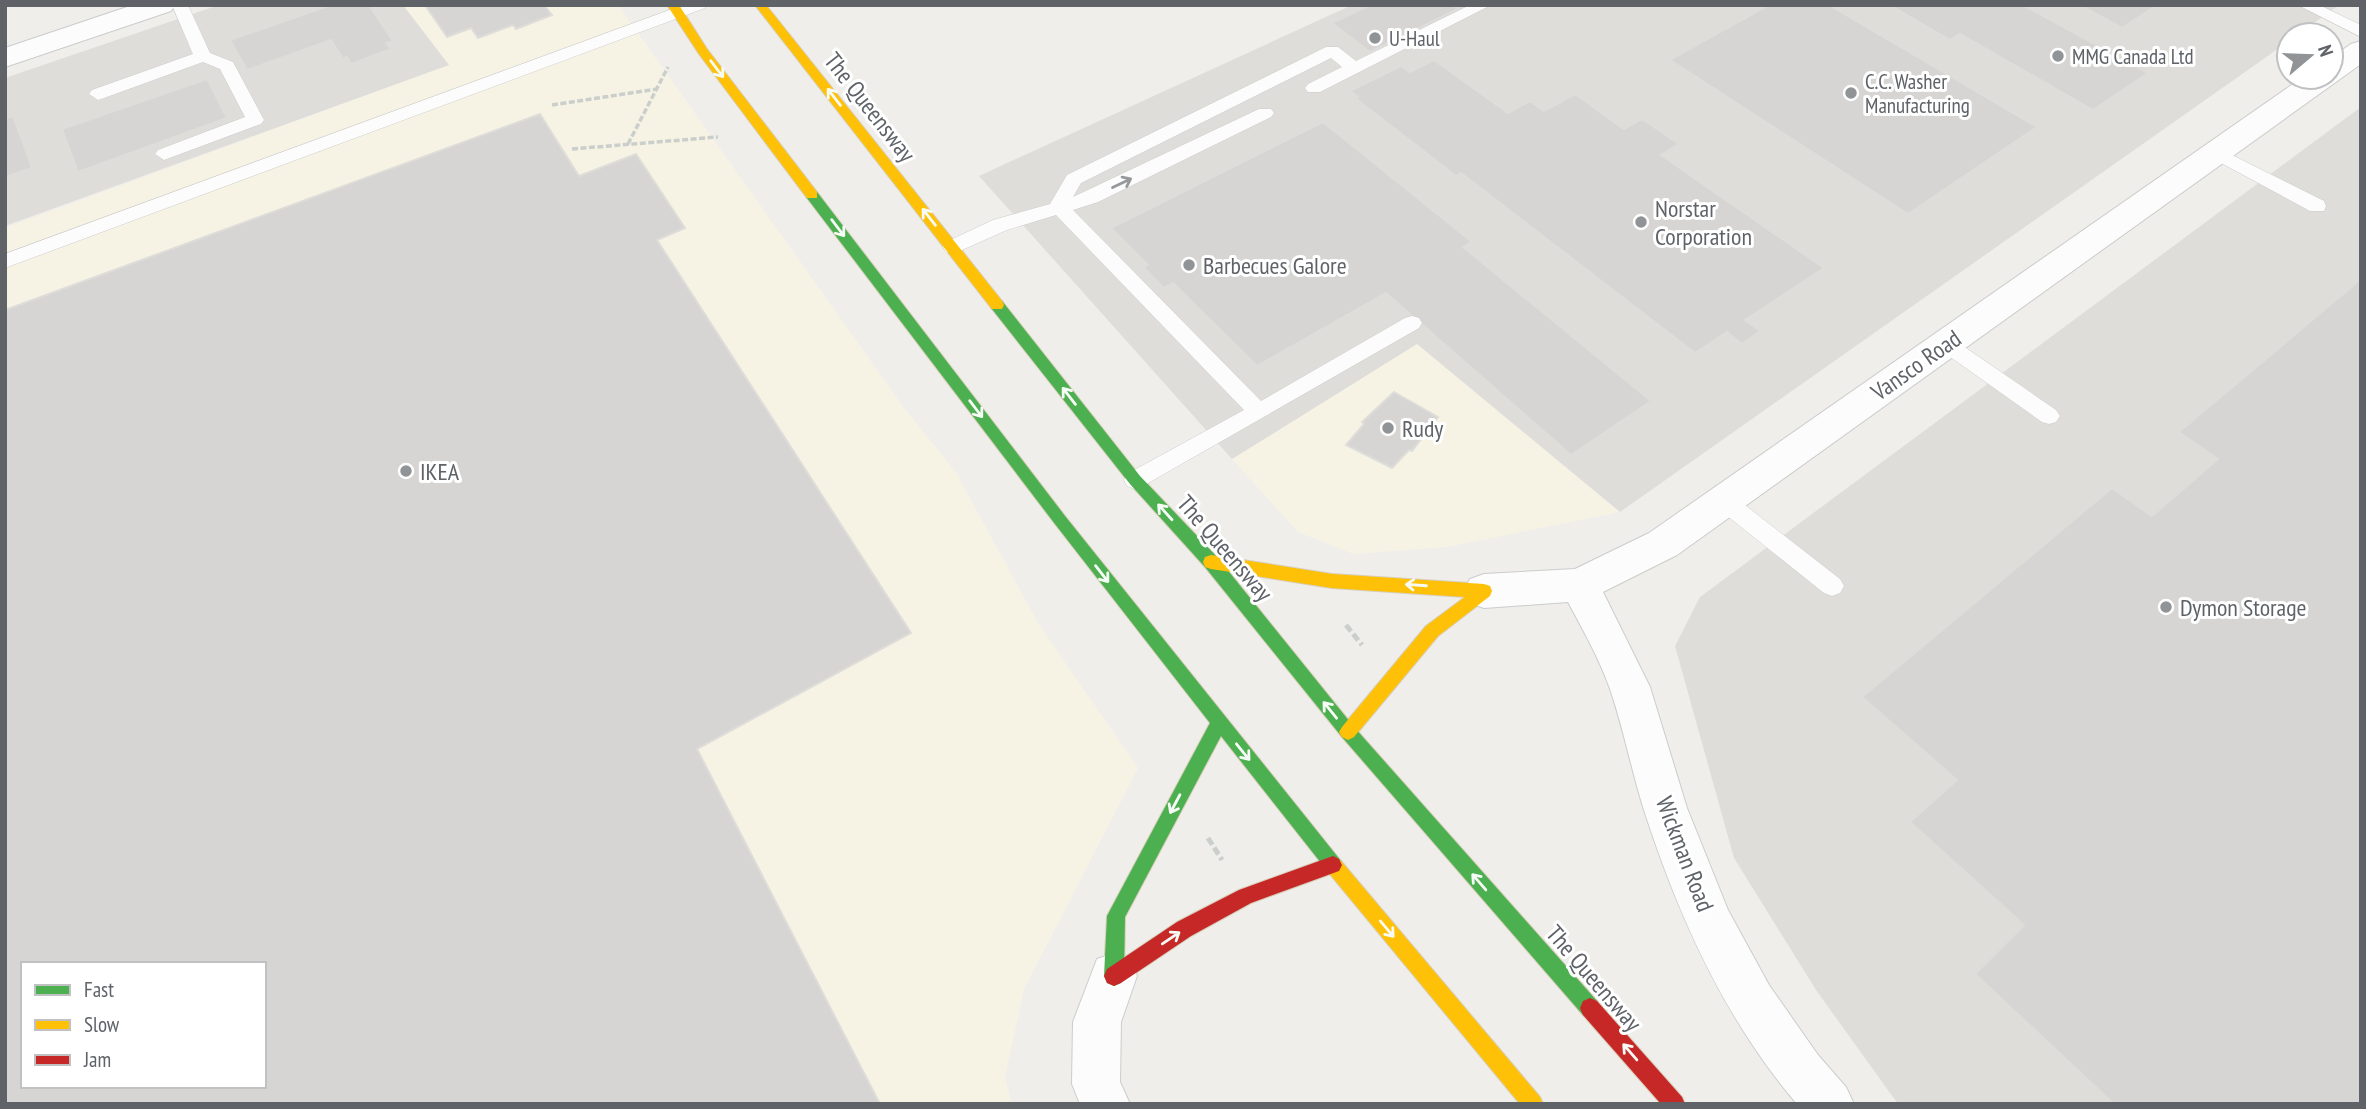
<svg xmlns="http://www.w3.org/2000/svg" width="2366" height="1109" viewBox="0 0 2366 1109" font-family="'PT Sans Narrow',sans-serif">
<rect width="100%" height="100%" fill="#efeeea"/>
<path fill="#f7f3e4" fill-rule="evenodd" d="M403 5H618L904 408 955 471 1039 625 1138 768 1024 989 1005 1077 1012 1104H5V228L448 65ZM23 964H264V1086H23Z
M1417 344 1620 512 1447 547 1354 554 1298 532 1232 459Z"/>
<path fill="#dfddda" d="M219 5H403L449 65 5 226V78Z
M1352 5H2339L2297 35H2289V41L1620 512 1417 344 1232 459 979 176Z
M2361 107V1104H1898L1816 990 1734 858 1675 646 1700 597Z"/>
<path fill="#d6d5d3" stroke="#deddd9" stroke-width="2" fill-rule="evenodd" d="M331 5H369L393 41 386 43 391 49 351 64 347 57 343 59 331 40 247 70 230 40Z
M425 5H544L552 15 516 29 513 25 478 38 471 28 447 37Z
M1370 5H1452L1458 9 1370 52 1332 23Z
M1769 5H1829L2037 127 1908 214 1670 60Z
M1890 5H2023L2148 73 2093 110 1960 34 1950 40Z
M2080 5H2157L2122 28Z
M1434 60 1508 113 1530 101 1544 111 1575 94 1624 129 1642 119 1679 144 1661 155 1824 268 1745 320 1760 331 1742 344 1727 332 1695 353 1461 173 1456 176 1355 98 1358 97 1350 91 1401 66 1410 72Z
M207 79 227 118 78 172 62 129Z
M540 114 579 176 636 154 685 228 657 240 911 633 697 749 880 1104H5V310ZM23 964H264V1086H23Z
M13 116 32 168 5 177V119Z
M1323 122 1472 242 1463 247 1651 401 1571 455 1386 293 1257 366 1173 283 1164 288 1143 267 1148 265 1111 228Z
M2361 279V1104H2114L1975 974 2024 925 1910 822 1957 780 1862 697 2112 488 2152 516 2218 459 2179 432Z
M1394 392 1438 417 1412 451 1409 450 1392 468 1346 445 1364 424 1362 422Z"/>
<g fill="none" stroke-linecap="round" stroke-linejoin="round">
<g stroke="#cbcccc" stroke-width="1">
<path id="lane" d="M172 5H188L210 53 233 62 264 120 261 124 164 160 155 154 158 150 245 117 220 69 203 62 104 98 98 100 89 94 92 90 193 54Z
M683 5H707L705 8 5 268V254Z
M1470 5H1491L1320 92H1308L1305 88 1308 84 1342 67 1331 58 1081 183 1073 197 1259 109H1271L1274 113 1271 117 1098 202 1073 210 1261 401 1405 318 1412 316 1419 318 1422 323 1419 328 1143 486 1135 489 1127 486 1124 480 1127 474 1244 410 1056 215 1007 230 953 254 946 252 943 247 946 242 993 220 1050 204 1067 175 1326 47H1338L1356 61Z
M2298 5H2319L2361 25V37Z
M2216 147 2324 201 2326 206 2324 211H2310L2210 157 2207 153 2210 149Z
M1946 336 1953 339 2056 410 2060 416 2056 422 2049 424 2042 422 1939 349 1936 344 1939 339Z
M1724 492 1732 495 1840 579 1844 586 1840 593 1832 596 1824 593 1716 507 1713 501 1716 495Z"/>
</g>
<g stroke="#cbcccc" stroke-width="2">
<path id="street" d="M133 5H175L171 11 5 67V48Z
M2361 41V64L1677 555 1603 592 1650 687 1687 808 1728 910 1769 985 1818 1055 1846 1087 1854 1104H1797C1724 1019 1677 913 1643 807 1631 768 1623 727 1610 689 1599 658 1583 630 1568 602L1484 608 1470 603 1464 591 1470 579 1484 574 1575 569 1649 533 2303 77H2331V58L2351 44Z
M1114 953 1131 959 1137 976 1121 1022 1120 1082 1130 1104H1080L1072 1084 1073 1022 1097 959Z"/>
</g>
<g stroke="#d7ceb8" stroke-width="2">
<path id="fast" d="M812 191 817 192 1065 516 1341 861 1344 867 1341 873 1335 876 1329 873 1221 736 1125 917 1124 976 1121 983 1114 986 1107 983 1104 976 1107 916 1210 723 1055 524 807 198 806 195Z
M997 300 1002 301 1140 476 1217 557 1354 727 1597 1001 1600 1008 1597 1015 1590 1018 1583 1015 1342 737 1205 567 1130 484 992 309 990 305Z"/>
</g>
<g stroke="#d7ceb8" stroke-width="2">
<path id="slow" d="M667 5H679L707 49 817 192V198H807L699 54Z
M755 5H766L1002 301 1004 305 1002 309H992Z
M1211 555 1332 574 1484 584 1490 586 1492 591 1490 596 1438 636 1354 737 1348 740 1342 737 1339 732 1342 727 1426 626 1465 597 1332 588 1211 569 1205 567 1203 562 1205 557Z
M1335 858 1341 861 1540 1097 1543 1104H1520L1329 873 1326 867 1329 861Z"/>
</g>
<g stroke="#d7ceb8" stroke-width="2">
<path id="jam" d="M1333 856 1339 859 1342 865 1339 871 1251 903 1191 936 1121 983 1114 986 1107 983 1104 976 1107 969 1177 922 1239 890Z
M1590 998 1597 1001 1682 1097 1685 1104H1661L1583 1015 1580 1008 1583 1001Z"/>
</g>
<path stroke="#cacfcc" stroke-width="3.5" stroke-dasharray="6 2.5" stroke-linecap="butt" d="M552 105 657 89
M628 144 668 67
M572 149 718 137"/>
<path stroke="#cacfcc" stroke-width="5" stroke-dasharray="8 3.5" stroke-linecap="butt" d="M1346 625 1362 645
M1208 838 1222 860"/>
<use href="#lane" fill="#fdfcfc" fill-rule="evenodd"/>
<use href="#street" fill="#fdfcfc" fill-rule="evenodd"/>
<use href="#fast" fill="#4caf50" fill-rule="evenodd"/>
<use href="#slow" fill="#ffc107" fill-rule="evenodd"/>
<use href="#jam" fill="#c62828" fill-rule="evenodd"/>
</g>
<defs><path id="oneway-shaft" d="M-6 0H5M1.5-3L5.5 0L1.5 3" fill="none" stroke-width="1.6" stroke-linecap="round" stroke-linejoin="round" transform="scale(1.75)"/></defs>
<g stroke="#f6fbf6">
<use href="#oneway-shaft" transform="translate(717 69) rotate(53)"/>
<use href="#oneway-shaft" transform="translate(834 97) rotate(-128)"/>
<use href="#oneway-shaft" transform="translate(929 217) rotate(-128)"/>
<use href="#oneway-shaft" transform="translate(838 228) rotate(53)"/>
<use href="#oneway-shaft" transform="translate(1069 396) rotate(-128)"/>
<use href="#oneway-shaft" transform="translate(976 409) rotate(53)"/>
<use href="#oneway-shaft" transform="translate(1165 512) rotate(-132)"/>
<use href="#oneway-shaft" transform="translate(1102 574) rotate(52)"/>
<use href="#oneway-shaft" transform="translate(1416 585) rotate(-176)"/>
<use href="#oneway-shaft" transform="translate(1330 710) rotate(-129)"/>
<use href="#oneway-shaft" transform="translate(1243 752) rotate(51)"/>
<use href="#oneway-shaft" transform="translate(1175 804) rotate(118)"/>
<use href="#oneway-shaft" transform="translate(1479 882) rotate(-131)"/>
<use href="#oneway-shaft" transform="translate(1387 929) rotate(50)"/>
<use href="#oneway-shaft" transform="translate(1171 938) rotate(-34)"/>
<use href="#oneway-shaft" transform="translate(1630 1052) rotate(-131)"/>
</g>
<use stroke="#96999c" href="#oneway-shaft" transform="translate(1122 183) rotate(-26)"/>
<g fill="#919496" stroke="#fff" stroke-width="2.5">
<circle cx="1375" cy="38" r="7"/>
<circle cx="2058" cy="56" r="7"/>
<circle cx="1851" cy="93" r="7"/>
<circle cx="1641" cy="222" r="7"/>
<circle cx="1189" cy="265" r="7"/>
<circle cx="1388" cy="428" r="7"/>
<circle cx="406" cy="471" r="7"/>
<circle cx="2166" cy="607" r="7"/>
</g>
<g text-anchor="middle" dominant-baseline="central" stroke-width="6" stroke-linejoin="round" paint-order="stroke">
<g font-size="21" fill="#5f6368" stroke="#fff" text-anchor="start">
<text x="1389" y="38">U-Haul</text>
<text x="2072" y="56">MMG Canada Ltd</text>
<text x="1865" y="81">C.C. Washer<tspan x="1865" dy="24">Manufacturing</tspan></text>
</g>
<g font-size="24" fill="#5f6368" stroke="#fff">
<text transform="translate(870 107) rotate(52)">The Queensway</text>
<text transform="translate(1916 365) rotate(-35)">Vansco Road</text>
<text transform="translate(1225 548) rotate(49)">The Queensway</text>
<text transform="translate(1685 854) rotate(69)">Wickman Road</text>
<text transform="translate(1594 978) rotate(49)">The Queensway</text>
</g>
<g font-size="24" fill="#5f6368" stroke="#fff" text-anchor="start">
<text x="1655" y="208">Norstar<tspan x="1655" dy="28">Corporation</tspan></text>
<text x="1203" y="265">Barbecues Galore</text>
<text x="1402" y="428">Rudy</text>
<text x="420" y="471">IKEA</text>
<text x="2180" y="607">Dymon Storage</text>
</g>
</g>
<rect width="2366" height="1109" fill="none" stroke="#5f6368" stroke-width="14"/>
<rect x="21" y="962" width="245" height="126" fill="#ffffff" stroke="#bfc1c3" stroke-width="2"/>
<rect x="35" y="985" width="35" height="10" fill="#4caf50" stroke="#bfc1c3" stroke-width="2"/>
<text x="84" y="997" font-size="21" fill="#5f6368">Fast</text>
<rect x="35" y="1020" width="35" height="10" fill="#ffc107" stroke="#bfc1c3" stroke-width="2"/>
<text x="84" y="1032" font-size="21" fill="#5f6368">Slow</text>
<rect x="35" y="1055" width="35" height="10" fill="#c62828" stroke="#bfc1c3" stroke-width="2"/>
<text x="84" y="1067" font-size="21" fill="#5f6368">Jam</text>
<g transform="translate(2310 56) rotate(71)"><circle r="33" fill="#ffffff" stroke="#bfc1c3" stroke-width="2"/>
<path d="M0-5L12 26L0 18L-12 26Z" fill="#919496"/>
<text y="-10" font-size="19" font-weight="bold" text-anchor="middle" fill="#5f6368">N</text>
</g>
</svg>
